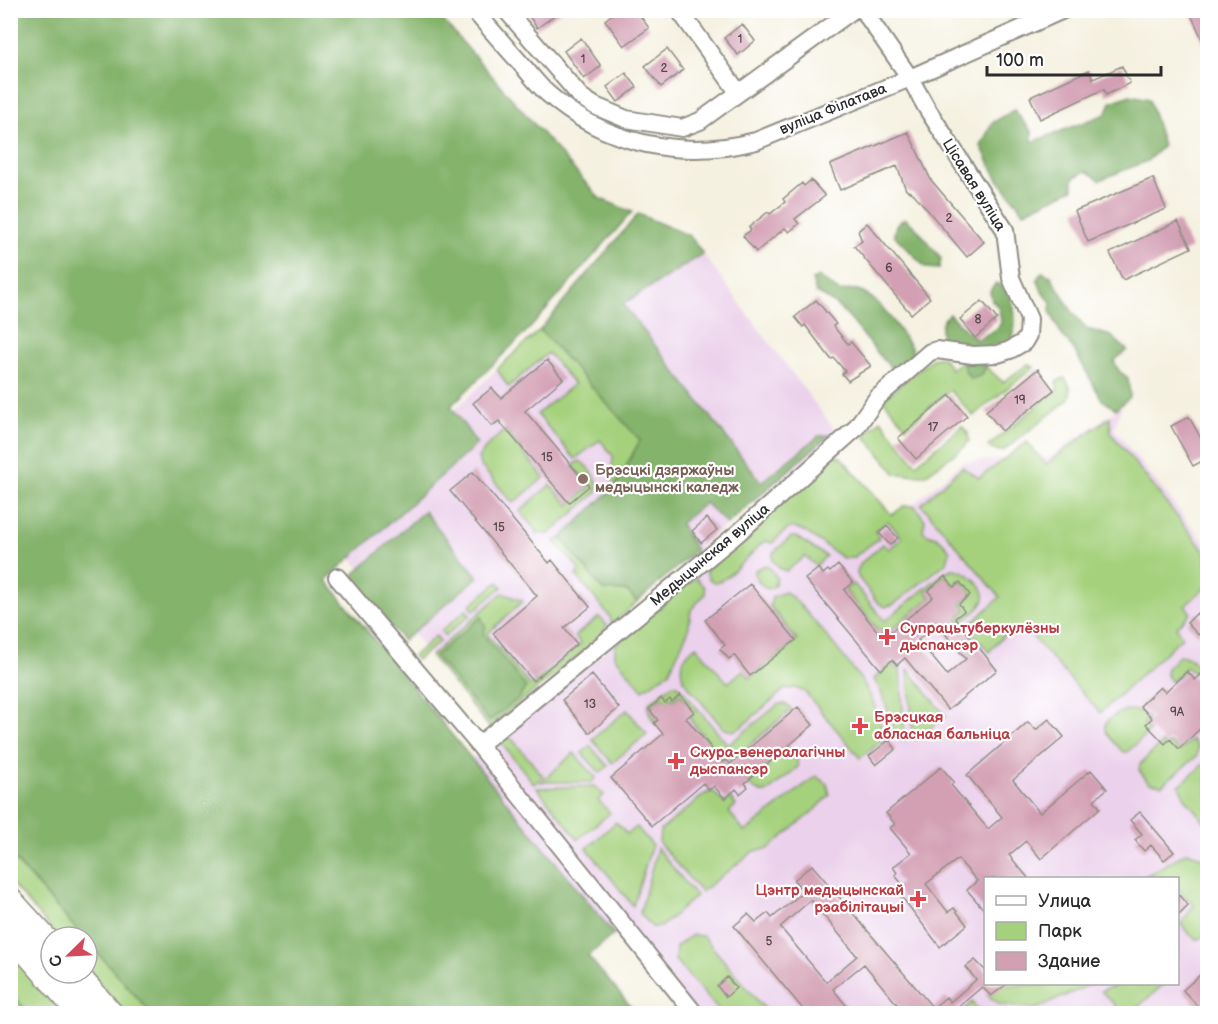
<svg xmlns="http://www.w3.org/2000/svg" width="1218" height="1024" viewBox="0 0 1218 1024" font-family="'Balsamiq Sans',sans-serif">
<rect width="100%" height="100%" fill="#fff"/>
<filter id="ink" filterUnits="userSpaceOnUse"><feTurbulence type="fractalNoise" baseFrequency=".0167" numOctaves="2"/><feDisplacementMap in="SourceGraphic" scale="12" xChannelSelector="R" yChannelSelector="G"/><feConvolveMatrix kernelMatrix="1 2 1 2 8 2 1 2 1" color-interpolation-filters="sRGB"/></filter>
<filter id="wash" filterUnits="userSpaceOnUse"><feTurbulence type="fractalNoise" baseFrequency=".008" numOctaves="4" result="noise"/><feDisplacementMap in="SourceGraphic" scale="24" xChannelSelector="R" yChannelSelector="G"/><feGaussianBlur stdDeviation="1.35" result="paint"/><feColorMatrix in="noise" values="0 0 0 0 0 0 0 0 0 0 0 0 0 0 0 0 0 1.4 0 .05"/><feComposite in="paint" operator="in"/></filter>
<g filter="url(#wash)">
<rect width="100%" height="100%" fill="#f5f1e1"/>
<path fill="#ebd1eb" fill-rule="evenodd" d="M632 244 703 254 837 433 696 550 491 729 356 564 328 534 497 369Z
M1122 406 1114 429 1207 545V1013H679L471 759 603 652 830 459 888 525 963 462 1050 457ZM986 878H1178V984H986Z"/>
<path fill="#a5d17d" stroke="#687e54" stroke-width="1.5" d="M540 330 641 440 616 485 611 479 613 456 600 440 575 459 537 414 574 384 548 353 508 387 497 369Z
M943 357 951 369 962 361 973 375 984 365 1003 382 1028 364 1034 367 973 416 950 390 906 427 883 399 932 359Z
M1064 378C1071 386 1072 391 1068 400L1003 451 993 450 988 446 1058 389 1056 382Z
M1110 417 1111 433 1207 554 1208 585 1185 606 1191 613 1176 627 1182 637 1100 713 1031 635 1020 629 1005 634 989 652 968 627 1000 597 921 504 962 467 979 478 1027 442 1046 464Z
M881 420 916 464 962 426 968 433 969 441 963 448 925 475 896 474 864 435Z
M505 430 544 478 513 503 480 465 478 458 488 445Z
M833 455 841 457 892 515 904 506H915L925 520 923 531C928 536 930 535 936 537 942 540 946 546 950 551L947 562 894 604 885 607 877 602 858 577 857 571 861 563 883 544 889 549 902 538 888 521 875 531 879 538 854 557 843 558C832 552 801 524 790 528 783 531 777 539 772 543L764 541C756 549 727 580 718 582 710 584 708 577 706 571L712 564Z
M580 461C589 467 601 480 597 492L549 534 538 533 520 511 550 485 569 505 590 487 573 465Z
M791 537H796L826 556 816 566 805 556 787 571 780 569 773 560V553Z
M561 538 603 590 627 591 637 602 612 624 610 617 576 575 580 570 555 541Z
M765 565 771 569 777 578 774 586 768 589C760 584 755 580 755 570Z
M952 569C964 569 987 585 984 599 982 608 968 617 961 623L957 619 966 610 961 604 972 594 960 580 954 586 945 576 926 591 931 597 887 633 883 628 879 631 845 590 854 584 885 621 945 572Z
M696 578 704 587 705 594 691 610 688 631 669 672 643 690 615 657V646L627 634Z
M498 582 502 587 474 611 470 605Z
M785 592C796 596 861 677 868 691 876 705 879 723 886 738L860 758 805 692 795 688 785 689 740 728 732 731 723 728 684 681C677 665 684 656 696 646L728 683 743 670 750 678 797 640 770 606 772 597Z
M502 593 523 601 487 634 531 686 581 644 575 636 599 617 607 625 600 638 489 727 431 656Z
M466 610 470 615 445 636 441 631Z
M436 636 440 641 417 660 413 656Z
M1180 655 1190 658 1199 668 1194 673 1187 667 1172 682 1166 674 1167 668Z
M891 664 895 668H900L905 740C889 735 890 715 885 702 882 694 878 686 874 679Z
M908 669 946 716 917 739H913Z
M673 684 678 685 728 745 779 704H785L792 709 731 761 727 757 723 760 689 718 695 712 680 694 673 700 670 698 666 701 661 697 649 708 657 719 654 722C650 716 647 711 649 703Z
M627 710 647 734 612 763 592 739Z
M1126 710 1140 711 1148 718 1143 724 1150 731 1127 752H1123C1104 731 1093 724 1126 710Z
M506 737 513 740 543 776 534 784 497 738Z
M1192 740 1198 747 1197 756 1162 785 1149 783 1139 770 1140 764 1162 743 1165 747 1170 743 1179 751Z
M590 746 608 766 600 773 582 753Z
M787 748 797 760 798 767 766 793C758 792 752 789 747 782Z
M574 753 596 778 592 782H541Z
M1207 761V825L1185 798 1179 786Z
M816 776 827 784 830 795 816 809 768 849 754 851 701 892 659 843 660 831 705 794 713 791 724 803 730 798 736 805 729 812 745 832Z
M594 786 604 795 598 800 610 813 578 839 537 788Z
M616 822 627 834 637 827 652 845 633 906 587 848Z
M657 848 696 896 661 927H652L640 913Z
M1187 852 1201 857 1207 864V935L1197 940 1187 932 1181 924 1194 905 1178 889V878H1142Z
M10 855 83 937H58L11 883Z
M692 935 703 936 768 1013H721L675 960 676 947Z
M87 941 151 1013H126L87 969Z
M10 952 65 1013H29L11 993Z
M1001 984 1012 985 1091 984 1036 1009 1001 1005 987 995Z
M1119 984H1164L1131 1013H1110L1117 1007 1101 991Z
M972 1002 977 1008 988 1013H965L963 1011Z"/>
<path fill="#84b36c" stroke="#586f4c" stroke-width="1.5" d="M10 11H435L599 198 632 212 532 326 451 406 477 444 326 580 614 934 588 956 636 1013H151L87 941V937H83L11 855Z
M1130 95 1149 99 1163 146 1147 161 1100 180 1086 171 1073 178V189L1024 212 997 178 981 146 992 123 1014 110 1032 132V142L1106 114 1111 102Z
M638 214 690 236 703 254 623 304 761 482 819 436 829 435 727 524 705 503 680 524 696 550 637 602 627 591 603 590 561 538 616 485 640 440 540 330Z
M905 218 917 229 941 258 939 269 926 268 894 235 896 225Z
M1042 272 1051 276 1073 313 1087 329 1111 336 1127 350 1114 361 1119 371 1128 378 1130 397 1116 409 1102 400 1073 348 1061 334 1050 311 1051 302 1042 291 1037 279Z
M819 277 840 292C845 291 853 288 858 290 882 299 898 329 912 349L913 355 896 372C867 348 851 307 816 293L812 280Z
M996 283C1016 294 1017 317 1013 338 1004 344 996 344 986 348L987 363 982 375 971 379 964 370 963 351 942 339C940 328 940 322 949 314L976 340 997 329 1001 323C1000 315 1000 306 992 301L990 291Z
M424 511 478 577 403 641 351 577Z
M481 617 486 627 483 634 526 687 519 698 489 721 435 656Z
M10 993H11L29 1013H11Z"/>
<g id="blocks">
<path fill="#d39fb3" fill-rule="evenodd" d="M525 10H562L537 28Z
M618 10H636L649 28 624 46 605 20Z
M1189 10H1208V52Z
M742 24 755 41 738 55 724 38Z
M581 38 601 66 584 79 564 51Z
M667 49 683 70 661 87 645 66Z
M1122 66 1130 83 1106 95 1104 89 1040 119 1030 97 1089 70 1093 79Z
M626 73 637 87 618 102 607 87Z
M908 132 931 180 984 242 967 257 914 194 906 190 897 166 840 190 830 165Z
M1153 178 1166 209 1088 242 1075 211Z
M811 180 825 196 795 219 799 224 789 232 785 228 756 252 743 236 751 230 749 227 768 212 770 214 785 202 783 199 802 183 804 186Z
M1178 221 1191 248 1123 280 1110 253Z
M867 223 930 298 911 314 854 246 862 241 858 231Z
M816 300 836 324 833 326 848 344 851 342 871 366 848 381 842 374 845 371 834 358 831 359 805 325 803 327 795 317Z
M982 301 997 319 975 338 960 319Z
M547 360 563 379 525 411 589 486 569 503 499 421 492 426 473 403 492 388 501 398Z
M1038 369 1054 390 1002 431 986 411Z
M950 395 967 416 916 459 898 438Z
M1189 417 1208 451V458L1193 466 1171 426Z
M473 472 549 563 552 560 590 607 564 628 577 644 533 681 493 633 537 596 450 491Z
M707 518 717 530 701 543 692 531Z
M887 526 898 538 890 545 879 533Z
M838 565 853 583 844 590 879 633 883 630 887 635 933 597 928 591 945 576 954 587 960 582 970 595 959 604 964 611 955 618 997 670 948 710 905 658 897 665 892 660 881 670 805 579 819 568 823 574 828 570 830 572ZM937 624 966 659 947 675 918 640Z
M750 584 796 640 750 676 734 655 729 659 720 649 725 645 705 620Z
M1197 613 1208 624 1198 635 1187 623Z
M1208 668V721L1179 749 1170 739 1165 744 1146 724 1152 718 1140 706 1160 687 1165 692 1187 671 1195 680Z
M592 675 619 708 589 733 562 700Z
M680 695 694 712 686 718 723 762 727 760 730 764 798 707 813 725 745 783 748 787 740 794 736 789 725 799 714 786 709 790 703 783 652 826 611 778 663 734 654 723 658 720 649 709 661 698 665 703 670 699 672 702Z
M1049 719 1064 737 1013 780 1040 813 1091 770 1107 789 1094 800 1100 808 1041 859 1026 841 1009 855 1029 879H986V912L967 890 977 881 958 859 926 884 948 912 954 908 967 925 940 947 895 888 901 883 895 875 897 873 893 867 911 853 890 828 895 824 886 813 941 767 954 782 951 785 988 829 1002 817 967 775 1028 722 1036 730Z
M889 740 896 749 876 765 869 756Z
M1140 812 1174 852 1164 860 1151 845 1144 851 1135 840 1142 834 1130 820Z
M812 865 933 1008 946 997 950 1002 976 980 966 967 975 960 986 971V984H1007L991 996 982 987 956 1009 959 1014H905L864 964 833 989 853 1014H807L734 926 748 914 756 922 768 913 772 918 803 892 794 880ZM811 900 857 956 826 982 780 927Z
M1178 894 1188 906 1178 916Z
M1208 968V1014H1205L1183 990Z
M727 977 736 988 726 997 717 986Z"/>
</g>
</g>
<g filter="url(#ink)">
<use href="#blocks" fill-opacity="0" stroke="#908e86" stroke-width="1.5"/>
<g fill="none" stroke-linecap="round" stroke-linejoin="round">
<g stroke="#908e86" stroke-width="20">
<path id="minor" d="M474 10C490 29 506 47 522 65 530 74 538 85 547 93 605 145 682 160 756 141L910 78 1063 10
M506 10 581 97 595 106 626 119 682 128 700 121 853 10
M679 10 738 92
M337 577 479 745 695 1014
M479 745 737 534 855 429 877 398 930 352 937 350 973 355 998 354 1010 350 1024 342 1028 335 1029 319 1011 278 1005 230 926 107 910 78 863 10"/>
</g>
<g stroke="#908e86" stroke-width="27">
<path id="highway" d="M10 900 51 945
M10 933 81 1014
M75 973 111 1014"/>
</g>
<use href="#minor" stroke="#fff" stroke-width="16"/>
<use href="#highway" stroke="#fff" stroke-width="24"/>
</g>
</g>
<circle fill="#8d6e63" stroke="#fff" stroke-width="2" cx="583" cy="479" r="6"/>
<g fill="#e0444e" stroke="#fff" stroke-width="2">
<path d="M884 628h6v6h6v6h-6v6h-6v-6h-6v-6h6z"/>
<path d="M857 717h6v6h6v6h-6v6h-6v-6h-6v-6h6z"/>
<path d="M673 752h6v6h6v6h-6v6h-6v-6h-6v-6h6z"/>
<path d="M915 890h6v6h6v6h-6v6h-6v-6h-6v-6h6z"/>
</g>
<g text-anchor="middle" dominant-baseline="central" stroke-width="4.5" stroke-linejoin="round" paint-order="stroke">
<g font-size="12" fill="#55484d">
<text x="740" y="39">1</text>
<text x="583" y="59">1</text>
<text x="664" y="68">2</text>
<text x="949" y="218">2</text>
<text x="889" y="268">6</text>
<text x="978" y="319">8</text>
<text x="1020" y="400">19</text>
<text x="933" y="427">17</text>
<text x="547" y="457">15</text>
<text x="499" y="527">15</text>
<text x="590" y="704">13</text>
<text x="1177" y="712">9А</text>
<text x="769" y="941">5</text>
</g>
<g font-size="15" fill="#2b2b2b" stroke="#fff">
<text transform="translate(833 109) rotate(-22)">вуліца Філатава</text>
<text transform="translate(974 185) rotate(58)">Цісавая вуліца</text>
<text transform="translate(710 555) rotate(-40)">Медыцынская вуліца</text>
</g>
<g font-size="15" font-weight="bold" fill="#785e54" stroke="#fff" text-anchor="start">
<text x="595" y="470">Брэсцкі дзяржаўны<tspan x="595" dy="17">медыцынскі каледж</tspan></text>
</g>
<g font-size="15" font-weight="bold" fill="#be3a42" stroke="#fff" text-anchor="start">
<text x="900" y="628">Супрацьтуберкулёзны<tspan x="900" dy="17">дыспансэр</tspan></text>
<text x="874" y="717">Брэсцкая<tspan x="874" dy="17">абласная бальніца</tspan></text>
<text x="690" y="752">Скура-венералагічны<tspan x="690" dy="17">дыспансэр</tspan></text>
<text x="904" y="890" text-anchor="end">Цэнтр медыцынскай<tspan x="904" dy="17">рэабілітацыі</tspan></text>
</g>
</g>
<rect width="1218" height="1024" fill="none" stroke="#fff" stroke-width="36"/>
<rect x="984" y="877" width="195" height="108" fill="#ffffff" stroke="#aaaaaa" stroke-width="1.5"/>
<rect x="996" y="896" width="30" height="9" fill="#ffffff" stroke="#aaaaaa" stroke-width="1.5"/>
<text x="1038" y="907" font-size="18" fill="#2b2b2b">Улица</text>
<rect x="996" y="922" width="30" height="18" fill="#a5d17d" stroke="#aaaaaa" stroke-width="1.5"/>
<text x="1038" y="937" font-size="18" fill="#2b2b2b">Парк</text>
<rect x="996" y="952" width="30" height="18" fill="#d39fb3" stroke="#aaaaaa" stroke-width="1.5"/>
<text x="1038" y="967" font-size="18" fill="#2b2b2b">Здание</text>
<g transform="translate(69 955) rotate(246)"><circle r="28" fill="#ffffff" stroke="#aaaaaa" stroke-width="1.5"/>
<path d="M0-4.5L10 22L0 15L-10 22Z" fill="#d1495b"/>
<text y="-9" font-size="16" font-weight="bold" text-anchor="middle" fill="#2b2b2b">С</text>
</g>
<path d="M987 66v9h174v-9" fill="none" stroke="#2b2b2b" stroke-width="3"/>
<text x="996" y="66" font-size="18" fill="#2b2b2b" stroke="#ffffff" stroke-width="4.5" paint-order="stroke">100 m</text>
</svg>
